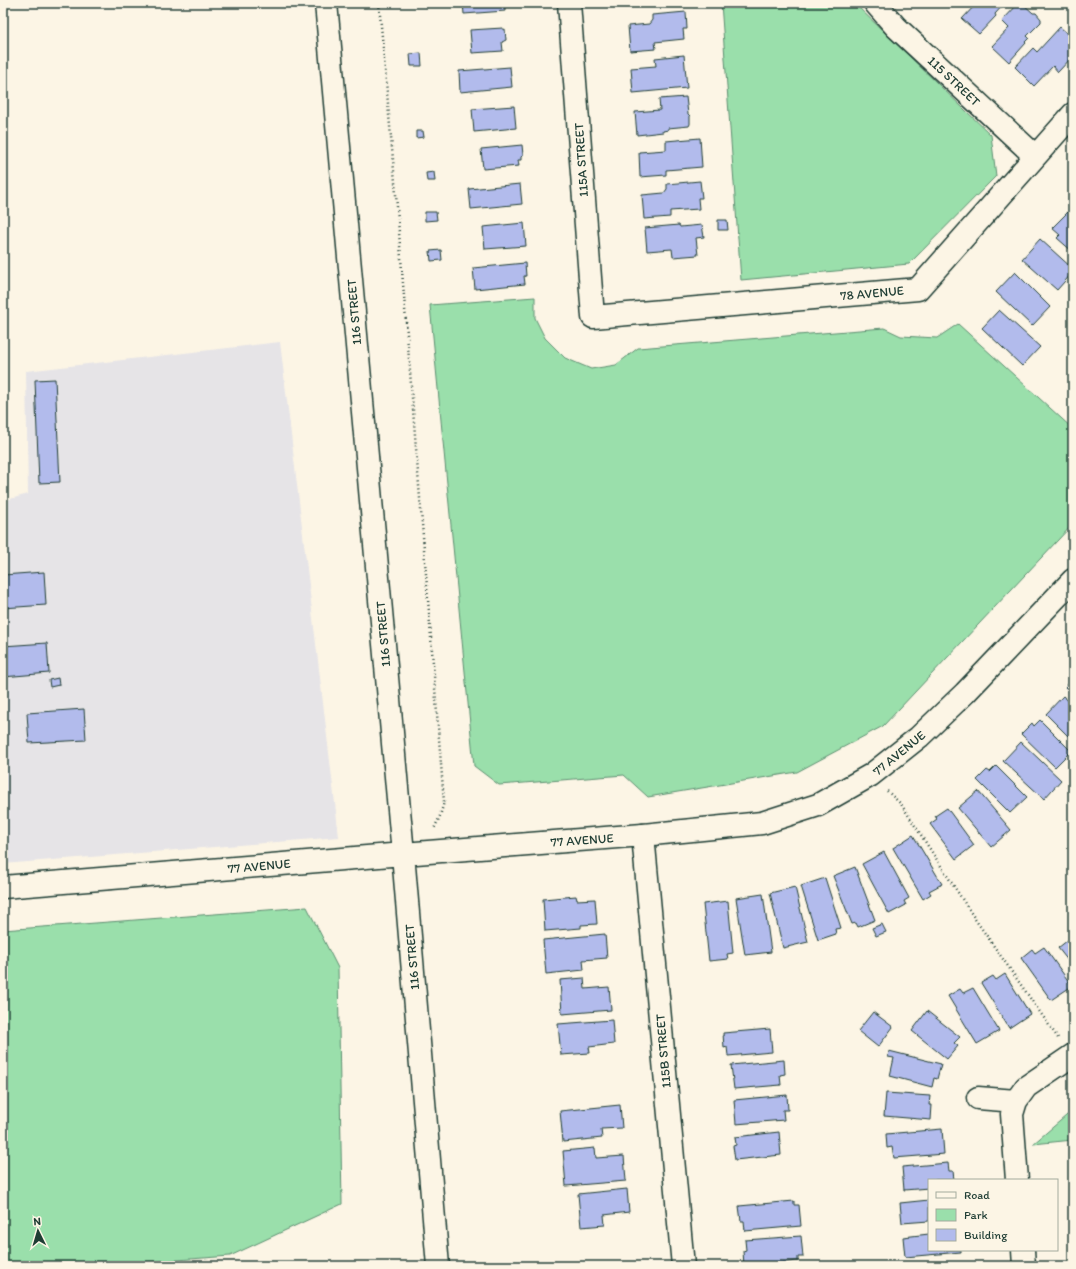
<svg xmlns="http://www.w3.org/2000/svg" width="1076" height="1269" viewBox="0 0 1076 1269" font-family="Itim,sans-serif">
<rect width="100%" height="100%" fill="#fcf5e5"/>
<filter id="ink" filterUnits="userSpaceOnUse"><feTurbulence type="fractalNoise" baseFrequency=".025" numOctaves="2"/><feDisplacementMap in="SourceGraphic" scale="8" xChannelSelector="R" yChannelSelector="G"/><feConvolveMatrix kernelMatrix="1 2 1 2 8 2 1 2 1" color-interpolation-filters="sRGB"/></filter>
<g filter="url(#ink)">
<path fill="#e6e4e7" d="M280 342 339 837 3 864V501L28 494 26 371Z"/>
<path fill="#9adfab" stroke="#5c8e70" d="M721 3H854L991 135 996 176 909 264 741 280Z
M535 297V318L545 338 565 358 591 369 616 365 638 348 884 328 901 336 937 338 958 324 1073 429V524L883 726 797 772 648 797 624 775 499 785 474 766 430 305Z
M307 907 338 968 342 1204 230 1256 97 1266H3V930Z
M1073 1110V1140L1033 1144Z"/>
<path fill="#b2bbec" stroke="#1f3d34" d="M463 3H505V11L464 14Z
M625 3H660L651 4V6L626 8Z
M977 3H1005L995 14 996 16 979 34 962 19Z
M1019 3H1022L1033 13H1036L1041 19V22L1027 36 1029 38 1025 42 1026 43 1009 62 992 46 1009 28 1002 21Z
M686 12 687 29H683L684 39 655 42 656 49 630 51 628 26 649 24 652 20V15Z
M1060 27 1068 34 1069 32 1073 36V56L1058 72 1053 66 1034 86 1015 67 1033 48 1037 52Z
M503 28V30L505 29 506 40 502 42 503 51 472 53 470 30Z
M421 53 422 66H411L410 54Z
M684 55 687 88 633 93 631 68 656 66 655 58Z
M510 67 512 87 460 92 459 71Z
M686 97 688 114 690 116V124L689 126 668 128V130L663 131V132L637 135 635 112 660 110 659 99Z
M514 106 516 128 474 132 472 109Z
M416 131H423L424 137 416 138Z
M700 138 702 167 666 170V175L640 177 639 152 666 150V141Z
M522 145 523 155 521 157V160H518L519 166 483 169 481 149Z
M434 172 435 181H427L426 173Z
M700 181 702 198H698L699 209 670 211V217L644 219 642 195 664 193 667 189V184Z
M520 184 522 204 471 209 469 189Z
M1071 209 1073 211V252L1057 238 1060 235 1052 228Z
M425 212H436L437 220 425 221Z
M718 220H727L728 230H718Z
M524 223 526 246 485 249 483 227Z
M679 225 680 227 702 225 704 237 696 238 698 255 673 257 672 249 647 251 645 228Z
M1040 239 1073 269V272L1057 290 1022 259Z
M441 250 442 260 431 261 430 251Z
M525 263 526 276H524L525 284 475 289 473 268Z
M1015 272 1050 307 1032 326 996 292Z
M999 310 1040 347 1022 366 982 328Z
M55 379 60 482 39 483 35 380Z
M44 572 46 605 3 608V575Z
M47 643 49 673 3 677V646Z
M58 678 59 685 50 687 49 680Z
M1073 679V695L1065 687Z
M1063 696 1073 705V741L1046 714Z
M84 709 86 740 29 743 27 713Z
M1040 720 1071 751 1055 767 1021 734 1032 723 1034 726Z
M1021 742 1061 780 1044 799 1003 761Z
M996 766 1027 797 1010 813 977 780 987 770 990 772Z
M978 791 1011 830 991 847 958 808Z
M947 808 974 845 956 859 930 824 937 819 935 816Z
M913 835 942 884 929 891 931 894 923 899 893 848Z
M884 852 909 898 904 901 906 905 889 914 862 864Z
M855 867 875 920 858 927 856 923 852 924 833 876Z
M825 878 841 928 835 929 836 934 818 940 801 886Z
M795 887 808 942 783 948 770 893Z
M763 894 771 952 745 955 736 898Z
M576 896 577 900 595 899 597 924 581 925V928L545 931 543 899Z
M728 901 733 953 727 954 728 959 709 961 703 904Z
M882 924 886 932 876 936 872 928Z
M605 934 607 958 583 960 584 970 546 974 543 940Z
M1073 936V967L1058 948Z
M1044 947 1072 986 1051 1000 1021 958 1032 949 1035 953Z
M1005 974 1030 1014 1009 1028 981 983 993 976 996 980Z
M584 978 585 989 609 987 611 1010 562 1014 560 980Z
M973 988 999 1031 977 1044 948 996 960 989 963 993Z
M927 1011 960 1037 954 1043 958 1046 947 1059 912 1031Z
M873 1012 893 1027 878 1047 858 1031Z
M612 1020 614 1044 589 1047 590 1053 561 1055 558 1024Z
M770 1029 772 1052 728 1056 727 1047 724 1048 723 1033Z
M889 1051 941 1064 937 1079 934 1078 932 1087 890 1076 894 1058 888 1057Z
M784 1060 785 1074 780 1075 781 1085 734 1089 731 1065Z
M886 1093 930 1096 929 1105H932L931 1120 884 1116Z
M787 1095 788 1110H783L784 1120 736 1124 734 1100Z
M620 1105 622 1128 601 1129 602 1138 563 1142 560 1111Z
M942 1129 944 1154 894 1158 892 1147 887 1148 886 1134Z
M779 1132 781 1155 735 1160 733 1146 736 1145 735 1137Z
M595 1148 596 1158 624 1156 626 1181 566 1186 563 1151Z
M948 1163 949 1171H953L954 1180H929V1188L904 1190 902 1167Z
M627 1189 629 1212 604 1215 605 1225 581 1227 578 1194Z
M929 1200V1221L902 1223 900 1203Z
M794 1201V1205H799L801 1226 745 1231 744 1221H741L739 1206Z
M929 1234V1250H961V1252L905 1257 903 1237Z
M801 1236 803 1257H798V1261L744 1266 743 1251 746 1250 745 1240Z"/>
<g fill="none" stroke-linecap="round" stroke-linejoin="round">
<g stroke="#1f3d34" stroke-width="25">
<path id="street" d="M569 3 593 317 918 289 1073 114
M875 3 896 27 1035 156
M643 835 683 1266
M978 1098 1016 1101
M1017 1180 1012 1114 1016 1101 1026 1087 1073 1055
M1023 1250 1024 1266"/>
</g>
<g stroke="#1f3d34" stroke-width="25">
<path id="secondary" d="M326 3 403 854 438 1266
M3 887 403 854 643 835 762 823 818 805 871 775 919 737 965 693 1073 580"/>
</g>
<path stroke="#1f3d34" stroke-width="2.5" stroke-dasharray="1 3" stroke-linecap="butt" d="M379 3 395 182 444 802 440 816 434 829
M887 791 901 804 975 919 1058 1038"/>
<use href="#street" stroke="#fcf5e5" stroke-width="22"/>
<use href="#secondary" stroke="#fcf5e5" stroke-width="22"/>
</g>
</g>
<g text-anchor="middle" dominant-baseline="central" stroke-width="3" stroke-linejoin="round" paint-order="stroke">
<g font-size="13" fill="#1f3d34" stroke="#fcf5e5">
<text transform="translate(954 81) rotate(43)">115 STREET</text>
<text transform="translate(581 160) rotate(-94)">115A STREET</text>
<text transform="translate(872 293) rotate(-5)">78 AVENUE</text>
<text transform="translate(354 312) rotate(-95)">116 STREET</text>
<text transform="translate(383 634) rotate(-95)">116 STREET</text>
<text transform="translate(899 753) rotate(-39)">77 AVENUE</text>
<text transform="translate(582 840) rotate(-4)">77 AVENUE</text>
<text transform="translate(259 866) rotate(-5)">77 AVENUE</text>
<text transform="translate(412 957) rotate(-95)">116 STREET</text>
<text transform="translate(663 1051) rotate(-95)">115B STREET</text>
</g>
</g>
<rect width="1076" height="1269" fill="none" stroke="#fcf5e5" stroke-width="16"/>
<rect x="8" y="8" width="1060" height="1253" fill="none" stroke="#1f3d34" stroke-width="1.5" filter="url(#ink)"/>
<rect x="928" y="1179" width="130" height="72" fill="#fcf5e5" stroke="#a4ab9e"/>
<rect x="936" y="1192" width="20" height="6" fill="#fcf5e5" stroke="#a4ab9e"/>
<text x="964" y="1199" font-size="12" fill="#1f3d34">Road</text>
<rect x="936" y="1209" width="20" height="12" fill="#9adfab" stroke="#a4ab9e"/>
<text x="964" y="1219" font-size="12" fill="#1f3d34">Park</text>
<rect x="936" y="1229" width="20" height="12" fill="#b2bbec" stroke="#a4ab9e"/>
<text x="964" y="1239" font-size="12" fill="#1f3d34">Building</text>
<g transform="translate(38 1231) rotate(355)" stroke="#fcf5e5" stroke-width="3" paint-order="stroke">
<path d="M0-3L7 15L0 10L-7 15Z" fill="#1f3d34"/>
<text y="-6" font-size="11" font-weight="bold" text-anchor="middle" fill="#1f3d34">N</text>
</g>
</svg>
